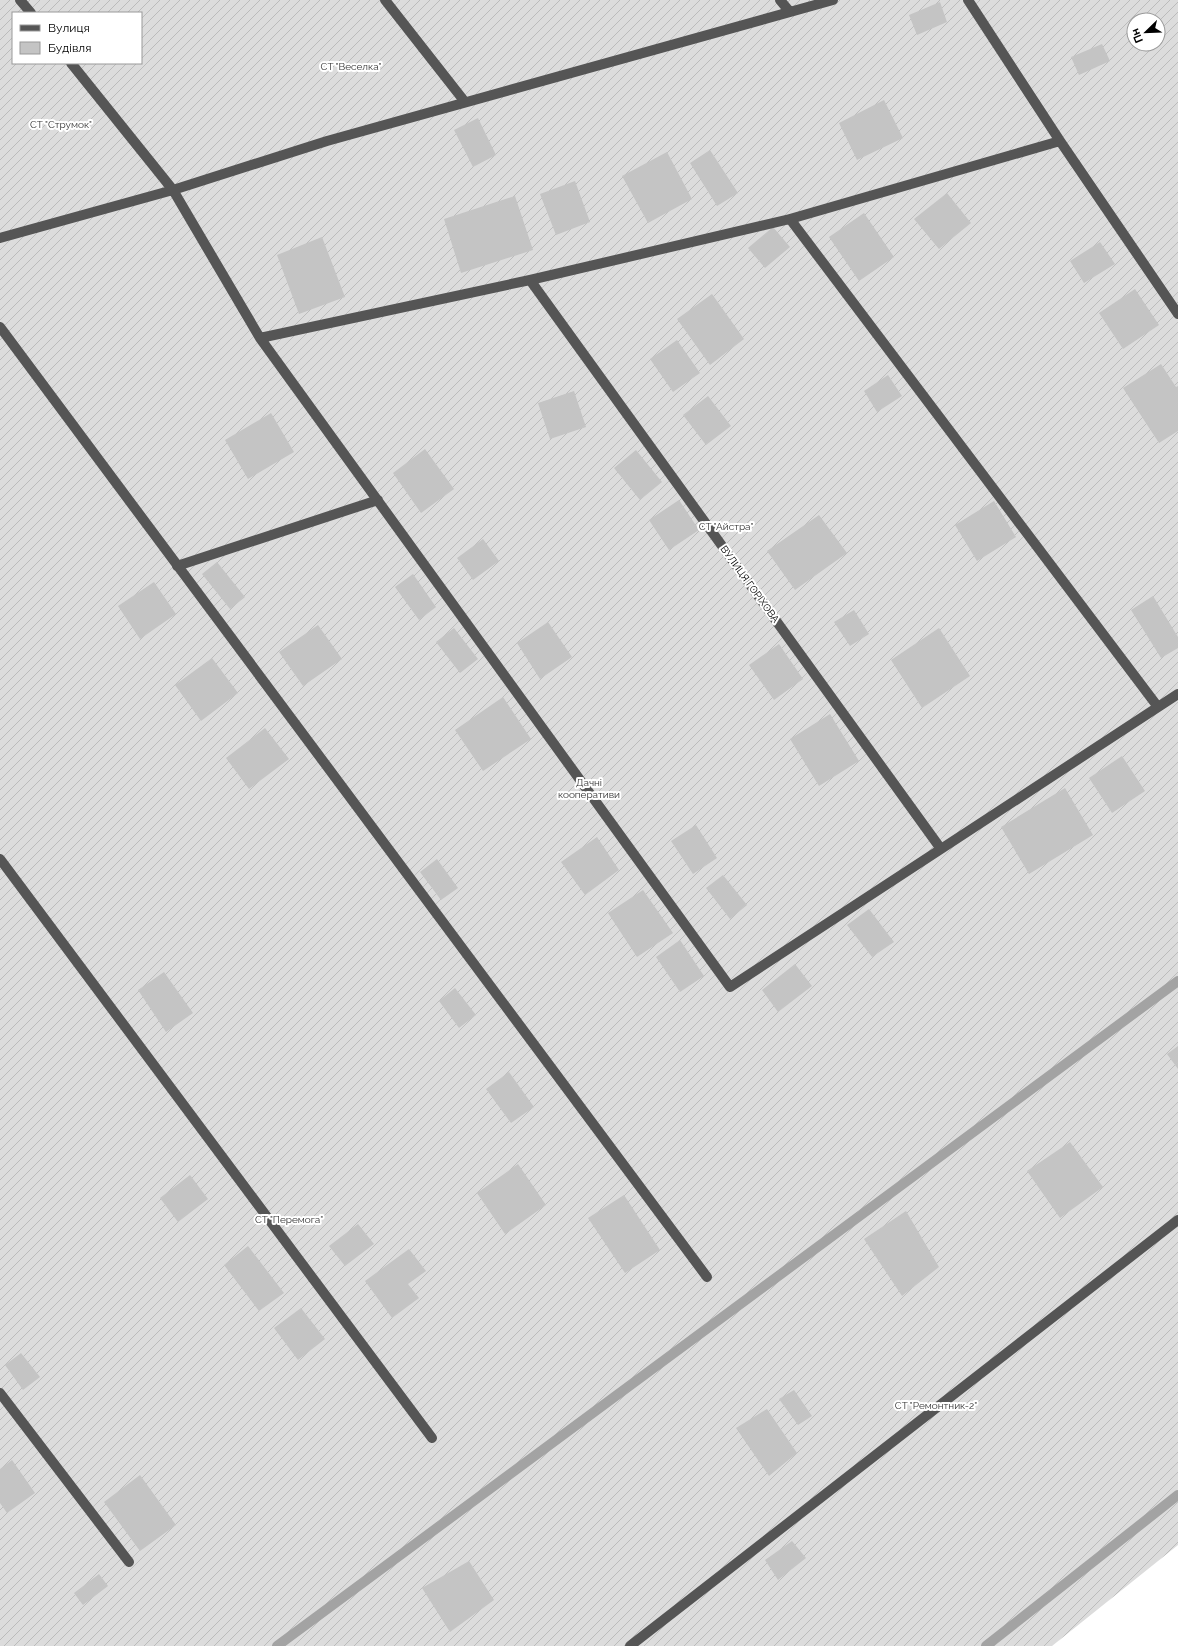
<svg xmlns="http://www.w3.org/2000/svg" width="1178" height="1646" viewBox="0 0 1178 1646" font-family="Raleway,sans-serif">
<defs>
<pattern id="garden-furrows" width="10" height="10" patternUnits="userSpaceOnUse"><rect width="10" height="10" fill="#dcdcdc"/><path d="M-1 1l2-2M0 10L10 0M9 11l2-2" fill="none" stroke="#bbb"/></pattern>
</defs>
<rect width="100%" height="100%" fill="#fff"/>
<path fill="url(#garden-furrows)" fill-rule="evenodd" d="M0 0H1178V1545L1052 1646H0ZM13 13H141V63H13ZM1134 20H1158V44H1134Z"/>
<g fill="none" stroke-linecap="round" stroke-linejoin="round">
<path stroke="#a3a3a3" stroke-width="10" d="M277 1646 1178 981
M986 1646 1178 1495"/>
</g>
<path fill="#c4c4c4" d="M940 2 947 22 917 35 909 15Z
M1102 44 1110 61 1079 75 1071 57Z
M884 100 903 138 857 160 839 123Z
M478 118 496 155 473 167 454 130Z
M710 150 738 193 717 206 690 163Z
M667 152 692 199 648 223 622 176Z
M575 181 590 222 556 235 540 194Z
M947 193 971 223 939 249 914 219Z
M515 196 533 250 461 273 444 219Z
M864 213 894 257 859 281 829 237Z
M773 227 790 247 765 268 748 248Z
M322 237 345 297 299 314 277 255Z
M1100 242 1115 264 1084 283 1070 261Z
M1135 289 1159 325 1123 349 1099 313Z
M712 294 744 339 710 365 677 319Z
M677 340 700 373 673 392 650 359Z
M1161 364 1176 387 1178 386V431L1159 443 1123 388Z
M888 375 902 396 877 412 864 391Z
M574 391 586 427 550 439 538 403Z
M708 396 731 426 706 445 683 415Z
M271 413 294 452 248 479 225 440Z
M425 449 454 489 421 513 393 473Z
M636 450 662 482 640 500 614 468Z
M679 500 699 530 669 550 649 520Z
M994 501 1016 537 977 561 955 525Z
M819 515 847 553 795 590 767 551Z
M483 539 499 561 473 580 457 558Z
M217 562 245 597 230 609 202 574Z
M413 574 436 607 419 620 395 587Z
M154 582 176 614 140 639 118 606Z
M1153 596 1178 637V648L1161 658 1131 610Z
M854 610 869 634 850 646 834 622Z
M548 622 572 657 540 679 517 643Z
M318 625 342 659 303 686 279 652Z
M454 628 478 659 460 673 436 642Z
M939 628 970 676 922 708 891 660Z
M779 644 803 679 774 700 749 665Z
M212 658 238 693 201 721 175 685Z
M503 697 531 739 483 771 455 730Z
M830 714 859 761 819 786 790 739Z
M265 728 289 759 249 789 226 758Z
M1122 756 1145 791 1112 813 1089 778Z
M1065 788 1093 835 1029 874 1001 827Z
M696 825 717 858 693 874 671 841Z
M597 837 619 870 585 895 561 862Z
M437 859 458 888 441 900 420 872Z
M723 875 747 905 730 919 706 888Z
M643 890 673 933 637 957 608 913Z
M869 909 894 942 872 957 847 925Z
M680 940 704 976 680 992 656 957Z
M795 964 812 986 778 1012 762 990Z
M164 972 193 1013 166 1032 138 990Z
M455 988 476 1015 459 1028 439 1001Z
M1178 1046V1069L1167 1054Z
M509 1072 534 1107 511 1123 486 1089Z
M1070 1142 1103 1187 1060 1218 1027 1171Z
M518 1164 546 1205 505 1234 477 1193Z
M190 1175 208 1199 178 1222 160 1198Z
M624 1195 660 1250 625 1273 588 1218Z
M906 1211 939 1267 902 1296 864 1239Z
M358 1224 374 1244 345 1266 329 1246Z
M248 1246 284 1293 259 1311 224 1265Z
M409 1249 426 1271 408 1284 419 1298 392 1318 365 1281Z
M301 1308 325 1339 298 1360 274 1328Z
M21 1353 40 1377 23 1390 5 1365Z
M794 1390 812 1416 798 1425 779 1399Z
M767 1409 797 1453 769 1476 736 1428Z
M12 1460 35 1493 7 1513 0 1503V1469Z
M140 1475 176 1525 140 1551 104 1502Z
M792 1541 806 1558 778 1580 765 1560Z
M469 1561 494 1600 450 1632 422 1588Z
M99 1574 108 1586 83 1605 74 1593Z"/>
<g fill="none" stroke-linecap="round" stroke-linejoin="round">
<path stroke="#555" stroke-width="10" d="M20 0 31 13
M385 0 465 102
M780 0 790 12
M968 0 1060 141 1178 314
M71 63 173 190 260 338 730 987 1178 694
M790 219 1158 707
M0 238 173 190 327 141 833 0
M530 280 941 849
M0 327 707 1277
M260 338 530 280 790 219 1060 141
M177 566 378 500
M0 859 432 1438
M0 1393 129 1562
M630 1646 1178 1220"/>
</g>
<g text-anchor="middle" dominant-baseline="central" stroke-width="4" stroke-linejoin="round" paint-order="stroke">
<g font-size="10" fill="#333" stroke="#fff">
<text x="351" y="66">СТ "Веселка"</text>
<text x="61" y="124">СТ "Струмок"</text>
<text x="726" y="526">СТ "Айстра"</text>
<text x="589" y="782">Дачні<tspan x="589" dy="12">кооперативи</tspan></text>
<text x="289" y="1219">СТ "Перемога"</text>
<text x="936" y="1405">СТ "Ремонтник-2"</text>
</g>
<g font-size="10" fill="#000" stroke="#fff">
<text transform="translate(750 584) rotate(54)">ВУЛИЦЯ ГОРІХОВА</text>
</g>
</g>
<rect x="12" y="12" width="130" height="52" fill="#ffffff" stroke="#999999"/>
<rect x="20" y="25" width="20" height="6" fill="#555555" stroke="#999999"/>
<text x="48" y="32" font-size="12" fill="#000000">Вулиця</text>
<rect x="20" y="42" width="20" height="12" fill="#c4c4c4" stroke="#999999"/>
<text x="48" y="52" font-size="12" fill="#000000">Будівля</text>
<g transform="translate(1146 32) rotate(247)"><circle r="19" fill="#ffffff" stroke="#999999"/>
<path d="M0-3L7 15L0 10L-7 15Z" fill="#000000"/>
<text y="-6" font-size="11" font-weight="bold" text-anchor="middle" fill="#000000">Пн</text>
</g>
</svg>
